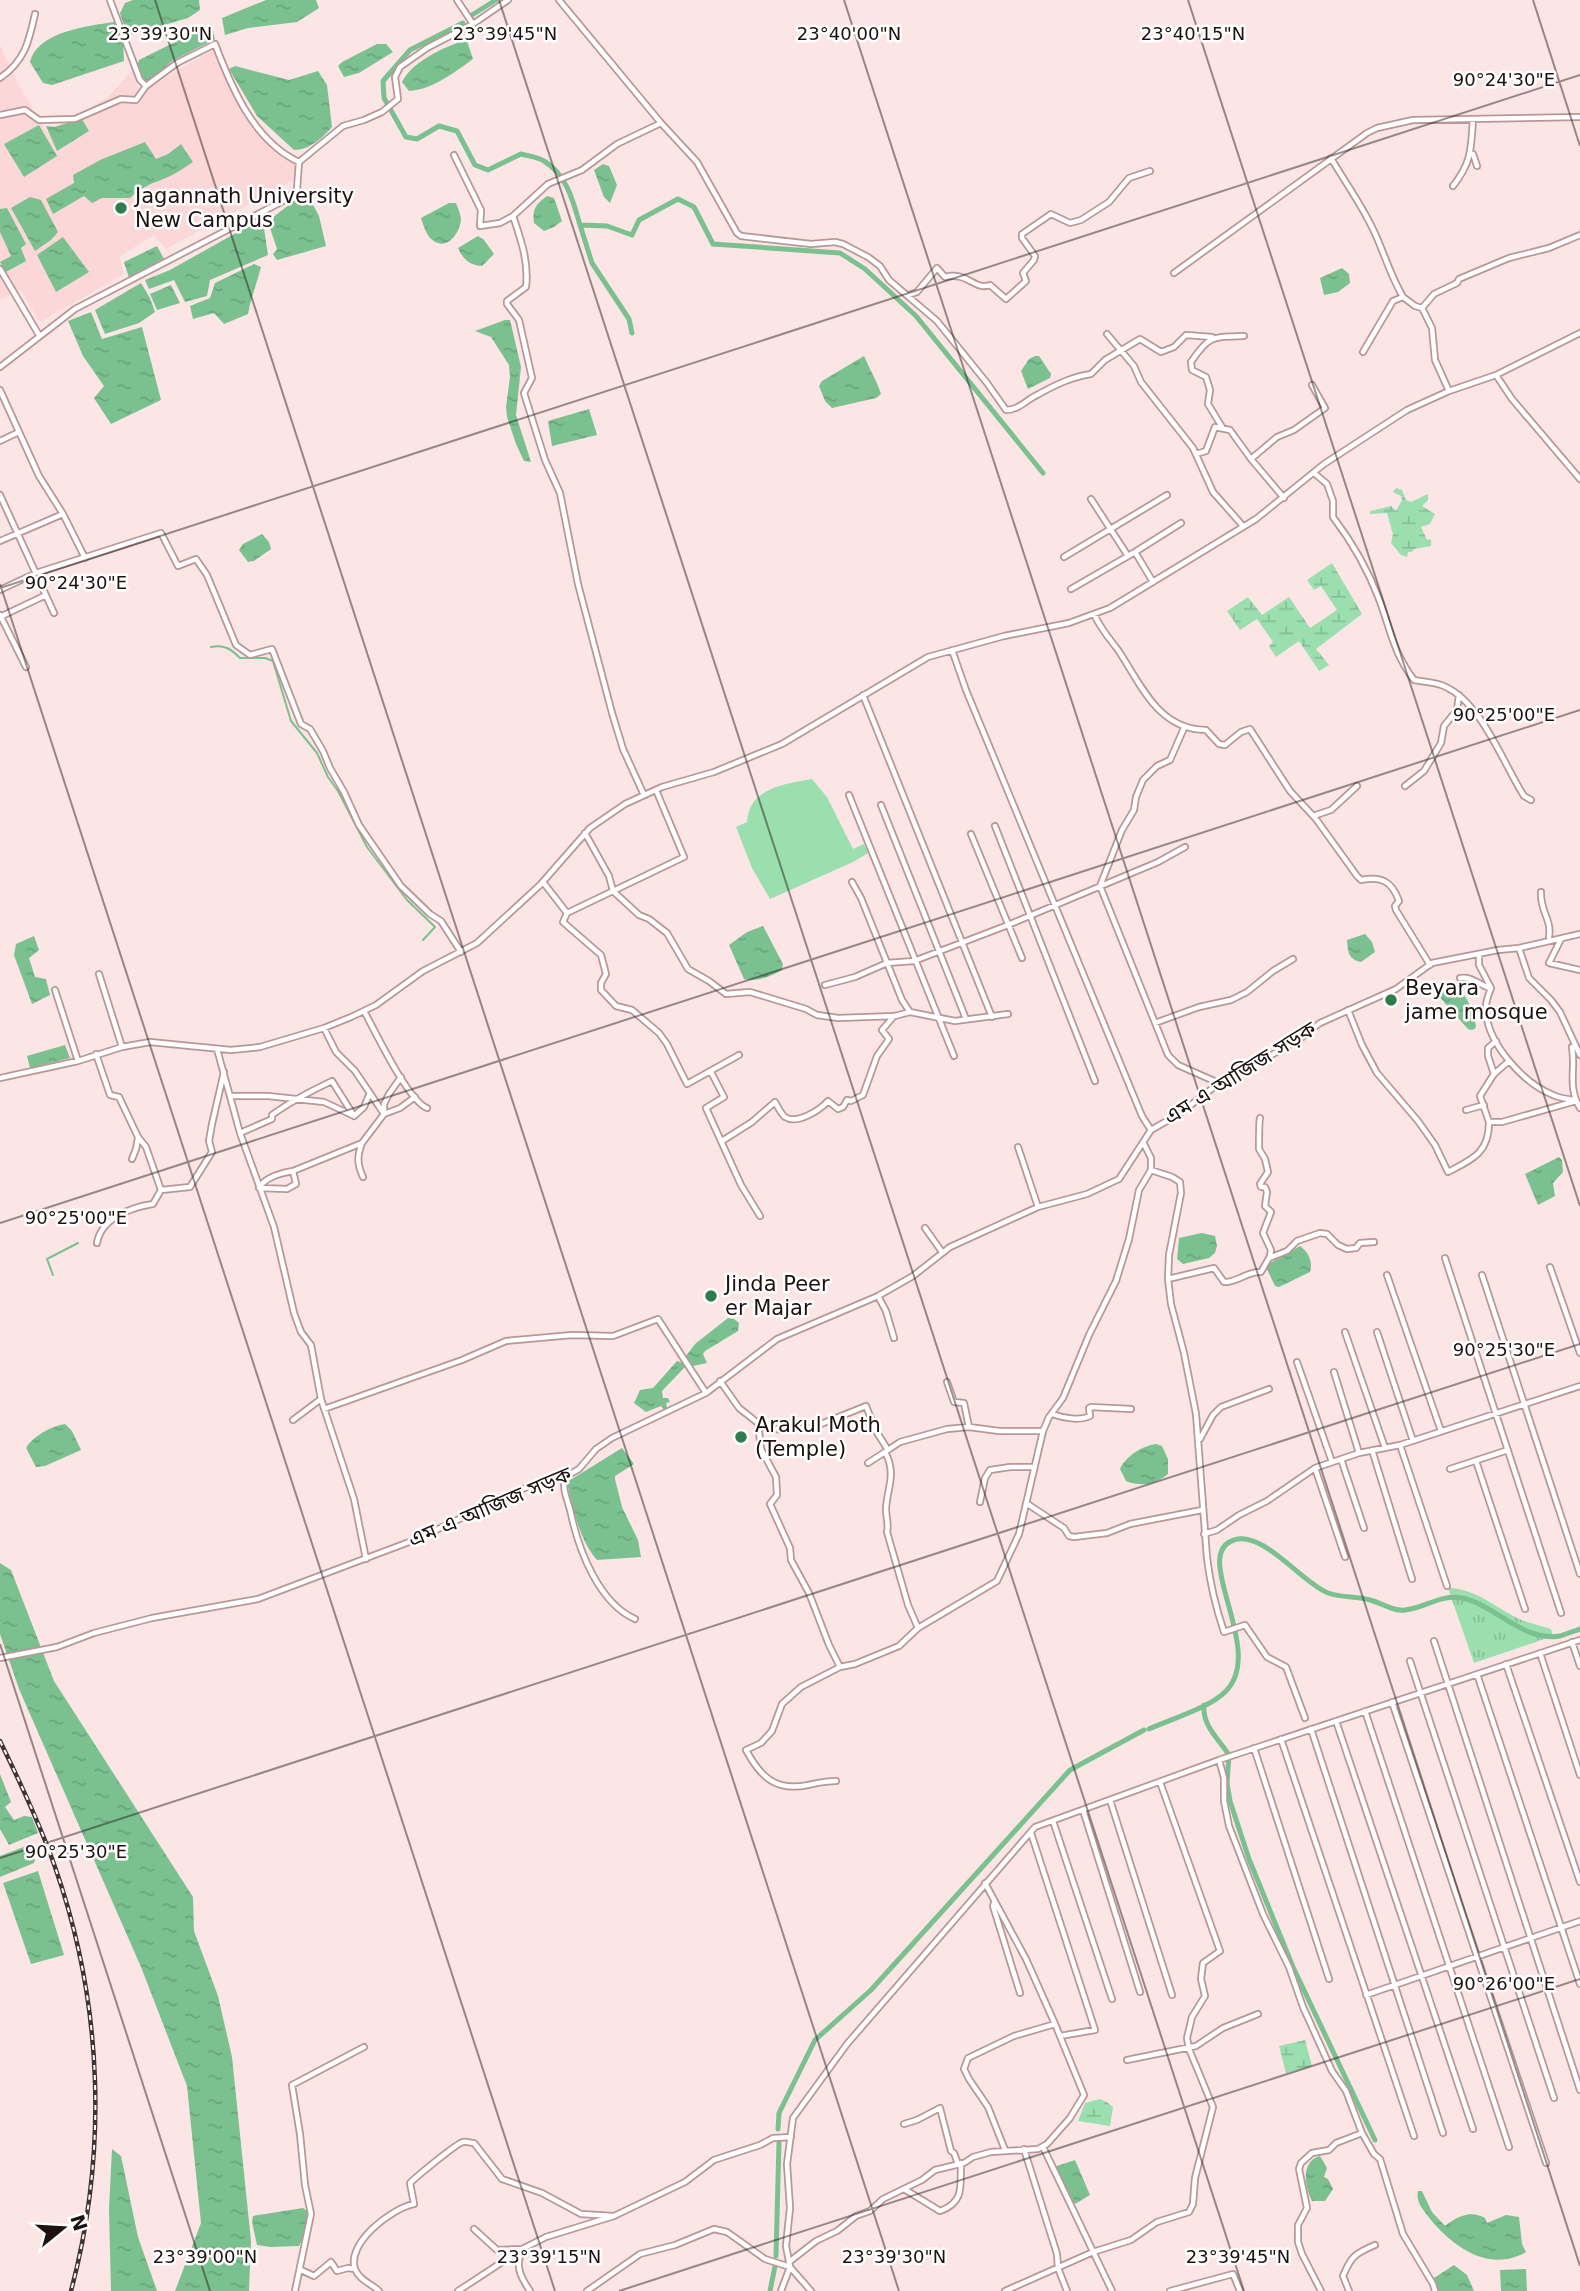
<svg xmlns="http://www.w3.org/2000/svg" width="1580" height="2291" viewBox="0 0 1580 2291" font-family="'DejaVu Sans','Noto Sans Bengali',sans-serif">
<defs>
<pattern id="grass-tufts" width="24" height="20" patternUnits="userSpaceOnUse" patternTransform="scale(1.75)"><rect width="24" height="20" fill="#9bdfaf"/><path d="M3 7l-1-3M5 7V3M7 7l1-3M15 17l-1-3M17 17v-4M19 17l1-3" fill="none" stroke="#85be96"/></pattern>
<pattern id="wetland-marsh" width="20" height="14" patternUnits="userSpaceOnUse" patternTransform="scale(1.75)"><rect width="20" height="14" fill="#9bdfaf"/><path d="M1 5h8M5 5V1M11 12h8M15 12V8" fill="none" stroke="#85be96"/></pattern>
<pattern id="water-ripples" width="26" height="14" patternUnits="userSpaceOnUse" patternTransform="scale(1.75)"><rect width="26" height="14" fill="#7bc190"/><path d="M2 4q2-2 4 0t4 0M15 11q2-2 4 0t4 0" fill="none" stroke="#6aa57b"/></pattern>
</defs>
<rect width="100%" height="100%" fill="#fbe5e5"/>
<path fill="#fbd7d7" d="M0 45 19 86 47 132 108 97 133 70 139 93 213 50 245 115 296 164 293 180 166 249 154 235 119 257 124 274 40 322 20 289 0 300Z"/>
<path fill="url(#grass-tufts)" d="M1448 1588C1477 1588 1499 1611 1524 1621 1533 1624 1542 1626 1551 1629L1553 1636 1474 1663Z"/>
<path fill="url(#wetland-marsh)" d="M1396 488 1402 490 1406 500 1411 502 1428 494V500L1422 506 1435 514 1430 524 1421 527 1427 540 1431 539V546L1414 549 1412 552H1408L1407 557 1401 555 1391 543 1393 534 1387 513 1370 514V511L1391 506 1396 511 1402 500 1401 496 1393 492Z
M1332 563 1362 614 1316 649 1329 665 1319 671 1299 641 1276 657 1269 646 1273 642 1257 619 1240 630 1227 611 1248 597 1262 615 1289 597 1310 628 1337 610 1321 586 1314 590 1307 580Z
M1305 2040 1312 2066 1286 2073 1279 2046Z
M1100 2099 1107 2102 1113 2107 1110 2126 1078 2121 1085 2103Z"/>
<path fill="#9bdfaf" d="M812 779 827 797 853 849 864 844 868 853 853 862 770 899 752 868 736 827 747 822C749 788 784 784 812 779Z"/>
<path fill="url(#water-ripples)" d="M133 0H199L200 10 188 18 130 35 126 32 120 13 125 3Z
M266 0H316L319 8 297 22 248 28 225 35 222 18Z
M114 22 123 39 124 61 52 85 43 83 30 62C37 32 87 26 114 22Z
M211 24 215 39 172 61 148 82C141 76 135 69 139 60Z
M462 41H467L473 59C455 72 432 90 409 91L402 82C413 61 441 49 462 41Z
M377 44H386L393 52 359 73 344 77 338 66 342 62Z
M235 66 289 80 318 71 327 85 332 127C322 138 310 150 294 150L257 116 229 69Z
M82 119 89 131 57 151 46 126 54 127Z
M39 125 57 156 24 177 4 144Z
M145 142 156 159 168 154 181 144 193 162C185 167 177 173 168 177 154 183 142 186 130 198H102L92 203 84 196 53 214 46 199 74 183 73 175 100 160Z
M603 164 609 166 617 185 610 203 604 197 594 170Z
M303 194 308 195 319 216 326 246 277 260 273 254 277 249 269 225 272 218Z
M547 196 554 198 562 221 554 227 544 231 534 223C532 209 536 204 547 196Z
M30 197 41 200 58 232 51 240 35 251 11 208Z
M449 203H456C458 208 461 215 461 220 459 235 446 252 431 239 426 234 423 224 421 218Z
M7 208 26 244 21 248 26 261 6 272 0 262 11 256 0 232V209Z
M259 220 264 228 268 255 210 280 207 296 185 302 174 280 149 289 145 280 170 270Z
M478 236 484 240 494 254 482 266C470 266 462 258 458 248Z
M63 237 89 272 56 292 37 255Z
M157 246 164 259 129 278 124 262Z
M254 264 261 267C257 283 251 297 248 314L224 324 214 313 193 319 190 306 210 298 215 283Z
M1342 268 1349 274 1350 283 1338 292 1324 295 1320 278Z
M141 283 150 298 155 312 139 323 105 334 95 310Z
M171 285 180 303 157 310 150 294Z
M91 312 102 339 142 327 161 400 111 424 94 398 104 386 83 356 68 321Z
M505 320H510L521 367 516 415 531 462 524 461 516 444 507 417 506 407 510 377 509 365 491 337 475 331Z
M864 356C870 370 877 381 881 394L876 398 832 408 825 401 819 386 822 381Z
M1035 356H1039L1051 374 1050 378 1028 389 1021 371 1029 359Z
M589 409 597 435 552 446 548 421Z
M262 534 269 542 271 549 254 561 248 562 239 550 243 544Z
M763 926 783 964 782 970C770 977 757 982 744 979L729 945 747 932Z
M1365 934 1372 942 1375 952 1361 962C1348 959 1348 952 1347 940Z
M34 936 39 950 29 958 35 977 46 979 50 995 32 1004 14 955 16 944Z
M1454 986C1467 993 1473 1011 1476 1026L1475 1029 1470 1030 1467 1028 1436 993Z
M65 1045 70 1058 30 1068 27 1056Z
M1559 1157 1562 1160 1563 1172 1553 1183 1555 1196 1538 1205 1525 1174Z
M1202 1233 1215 1236 1217 1246 1215 1253 1209 1258 1183 1264 1177 1259 1179 1238Z
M1300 1246C1309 1252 1313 1263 1310 1272L1279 1287 1275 1286 1267 1269 1268 1264Z
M728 1318 734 1319 739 1323 738 1331 705 1351 703 1354 707 1363 693 1366 686 1356 695 1344Z
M677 1361 684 1363 685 1367 662 1391 663 1398H668L670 1402 666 1403 667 1408 664 1410 661 1406 646 1412 634 1403 640 1390 653 1388Z
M65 1424 72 1431 81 1450 45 1466 36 1467 26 1448C33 1436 52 1426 65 1424Z
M1156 1444 1162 1446 1168 1459V1474C1155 1485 1141 1487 1126 1481L1120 1469C1126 1456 1142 1446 1156 1444Z
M622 1448 634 1464 615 1476V1479L622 1507 638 1540 641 1557 597 1560C580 1541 572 1507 567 1482Z
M0 1563 11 1570 54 1681 193 1897 194 1931 218 1996 232 2057 251 2241 249 2291H175L201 2223 187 2086 141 1967 19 1689 0 1634Z
M0 1774 11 1802 5 1807 14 1820 24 1816 32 1817 38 1833 9 1845 0 1829Z
M26 1846 35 1860 34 1863 0 1877V1856Z
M38 1871 64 1955 31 1964 3 1883Z
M112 2149 121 2156 138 2237 157 2291H111L109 2209Z
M1320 2156 1327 2168 1324 2177 1328 2179 1333 2189 1325 2201H1312C1304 2186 1301 2161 1320 2156Z
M1075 2160 1090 2195 1075 2204 1054 2167Z
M1418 2191H1422L1432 2212 1445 2226C1458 2216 1470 2210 1485 2218L1487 2223 1506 2215 1519 2217 1522 2244 1526 2252C1488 2274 1450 2245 1427 2215 1421 2207 1416 2201 1418 2191Z
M303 2208 307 2211C310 2223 305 2235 299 2246L270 2247 257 2245 252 2222 253 2216Z
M1454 2265 1467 2275 1474 2291H1437L1434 2278Z
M1526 2269 1527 2291H1501L1500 2270Z"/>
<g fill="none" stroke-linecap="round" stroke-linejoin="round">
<path stroke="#7bc190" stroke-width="2" d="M211 647C224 644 231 649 240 658H265L273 661 291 721 317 753 328 777 338 791 367 847 407 900 435 927 423 940
M53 1275 47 1259 78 1243"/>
<path stroke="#7bc190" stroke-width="5" d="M472 15 496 0
M463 23 410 50 383 81 384 98 406 137 417 139 439 126 457 131 475 165 488 170 521 154C528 156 538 157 544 161 567 175 573 201 580 225L607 226 632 235 639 220 678 199 694 207 713 244 840 253 865 269 916 316 1043 473
M580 225 592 263 629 319 632 333
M1204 1705C1202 1726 1219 1739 1229 1755L1227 1783 1230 1801 1249 1859 1293 1967 1375 2140
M1149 1729C1171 1719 1209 1708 1225 1692 1268 1651 1189 1554 1234 1540 1263 1530 1302 1583 1328 1593 1342 1598 1357 1596 1370 1600 1382 1603 1394 1612 1405 1610 1425 1608 1441 1594 1462 1598 1496 1605 1522 1642 1560 1636 1566 1634 1574 1631 1580 1629
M778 2129 779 2113 815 2040 871 1990 1070 1770 1144 1730
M776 2256 779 2142
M770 2291 775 2266"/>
<g stroke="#b99797" stroke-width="8">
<path id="minor" d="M110 0 140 80 146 86 177 63 215 44C232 89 254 141 299 162
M457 0 473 24
M559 0 661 123 697 162 737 233 741 236 811 244 835 242 843 244 868 257 880 266 889 280 937 321 987 383 1006 410C1019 410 1026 400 1037 395 1055 385 1071 377 1091 374L1105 360 1140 339 1161 352 1174 347 1186 335 1212 337
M0 78C25 61 29 41 35 14
M0 115 25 110 39 120 75 119 121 99 136 100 146 86
M1473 154 1477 166
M454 155 481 210 480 226 500 223 513 216
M1331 158C1346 184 1365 209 1377 238 1386 259 1391 276 1403 297
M1453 186C1472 162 1471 148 1473 119
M0 269 39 335
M1174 273 1367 133 1377 128 1413 120 1580 117
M909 295 917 292 937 268 945 277C967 271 975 291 990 285L1006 299 1026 281 1023 273 1034 260 1035 256 1022 238V234L1051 214 1070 223 1081 220 1109 202 1129 178 1150 171
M1107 334 1134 366 1141 382 1193 448 1213 492 1243 526
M1363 352 1393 301 1403 297 1415 306 1422 308
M0 367 75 309 287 199 297 189 299 162 343 126 364 120 382 112 398 99 395 77 400 67 427 48 473 24 508 0
M1496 375 1512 399 1580 479
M0 390 39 476 63 514
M1449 391 1435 360 1432 328 1422 308 1434 294 1457 283 1459 279 1509 258 1549 248 1580 235
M1222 427 1208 404 1210 390 1206 377 1192 370 1191 362C1209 335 1213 337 1244 336
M0 441 19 432
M1196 454 1206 451 1215 427 1230 430 1251 459 1284 498
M1251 459 1277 437 1294 430 1325 408 1312 385
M1314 473 1327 484 1333 501V517C1352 542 1368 570 1379 599 1391 631 1393 652 1414 680 1424 682 1437 682 1446 687 1482 704 1503 763 1524 796L1531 800
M0 495 54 613
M1091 499 1128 556
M0 541 63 514 85 558
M1135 552 1181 523
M1064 557 1167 495
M1071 589 1135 552 1153 582
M0 590 36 573 161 533 178 566 196 559 207 575 236 645 250 655 272 649 301 724 310 729 323 751 330 768 344 792 359 825 401 886 430 914 441 921 461 952
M1094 614C1100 628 1109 638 1118 650 1141 684 1158 730 1206 730L1219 744 1225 745 1241 732 1250 729 1290 791 1316 819 1357 876 1361 880C1381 876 1392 881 1399 901L1395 906 1396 910 1430 965
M0 615 26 667
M0 617 46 595
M952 650 966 690 1142 1116 1151 1130
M863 695 992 1017
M1184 728 1170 760 1157 766 1143 780 1136 797 1134 810 1122 830 1100 886 1168 1055 1178 1065 1221 1084
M1405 786 1424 771 1441 743 1444 726 1457 710 1459 695
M656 790 684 857 613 891 639 915 649 919 667 933 688 969 709 981 726 994 750 992 806 1009 817 1015 838 1018 895 1016 910 1012 955 1021 1008 1014
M644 795 623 749 612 713 578 584 560 493 545 460 524 393 532 378 519 320 507 304V301L526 287C529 262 521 240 513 216L548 184 582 170 617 144 661 123
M849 795 954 1056
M881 805 966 1019
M1313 816 1331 810 1357 786
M995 826 1095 1081
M971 834 1022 958
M543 882 567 913 563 922 601 955 606 974 601 983V990L616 1006 632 1010 659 1033 667 1044 687 1084 739 1055
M852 882 861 898 902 1000 910 1012
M1541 892C1540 912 1552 919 1549 937
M567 913 613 891 609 876 585 833
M1561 939 1549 963 1580 970
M1519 948 1529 978 1551 1000 1560 1012 1580 1055
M1479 954V965L1491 988C1489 994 1485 1002 1486 1009 1486 1042 1523 1083 1553 1095 1559 1098 1567 1099 1574 1100
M99 974 122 1047
M1460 978C1472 976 1479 985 1490 988
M825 985 855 977 887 963 914 961 1008 925 1158 862 1185 847
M55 990 78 1061
M1348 1010 1362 1045 1377 1073 1418 1121 1435 1145 1448 1172C1473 1159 1489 1153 1489 1122H1502L1576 1101
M364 1011C375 1031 408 1101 427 1108
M1155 1023 1199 1007 1231 1000 1247 992 1273 971 1293 959
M324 1028 336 1052 355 1071 384 1114 362 1143
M1572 1047C1576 1070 1567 1086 1580 1108
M217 1049 240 1133 274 1227 294 1313 301 1332 311 1345 321 1399 354 1499 366 1559
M96 1054 110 1095 119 1097 138 1137 146 1147 161 1190 153 1204C132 1207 101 1218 97 1243
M711 1072 724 1097 706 1108 741 1185 760 1216
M1494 1074 1488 1056V1048L1496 1041
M401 1077 389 1094 384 1104V1114L400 1108 415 1097
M0 1078 78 1061 122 1047 150 1042 231 1050 260 1047 324 1028 351 1017 376 1005 423 971 477 943 540 885 590 828 625 804 662 787 714 772 782 744 928 657 1004 636 1069 623 1110 608 1256 519 1324 464 1407 410 1449 391 1496 375 1580 333
M232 1096H268L324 1102 354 1116 332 1081C311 1091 291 1101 272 1115V1119L240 1133
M1466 1110 1484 1105
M354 1116 364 1107 369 1095
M1260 1118C1259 1121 1259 1142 1259 1149L1265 1159 1268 1172 1260 1184 1261 1187H1265L1267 1192 1265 1206 1271 1212 1263 1233 1271 1250 1270 1256
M1489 1122 1480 1096 1494 1074 1509 1061
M722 1141 752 1122 775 1102C778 1107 781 1114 785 1117 797 1125 820 1110 828 1101L838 1109 843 1107 847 1100 851 1101 863 1095 877 1056 889 1039 882 1030 894 1016
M1018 1147 1038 1207
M132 1159 136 1149 138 1138
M1151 1170 1172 1177 1180 1182 1181 1193 1169 1255 1168 1279 1171 1304 1184 1353 1196 1414 1207 1558C1210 1583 1216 1608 1224 1632L1245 1625 1267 1657 1286 1667 1305 1718
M293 1171C281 1173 265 1177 259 1188L287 1189 296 1184 293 1171 362 1143C357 1156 357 1164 363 1177
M161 1190 190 1187 212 1152 209 1141 212 1124 224 1072
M925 1228 942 1252
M1445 1258 1561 1613
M1550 1267 1580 1353
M1387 1275 1441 1431
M1482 1275 1580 1574
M1168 1279 1214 1268 1224 1282C1237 1283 1247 1271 1261 1272L1269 1258 1287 1251 1297 1241 1320 1233 1327 1234 1338 1245 1347 1249 1356 1248 1360 1243 1374 1242
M878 1296 886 1311 894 1338
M1345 1332 1385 1448
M1377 1332 1413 1441
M1297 1362 1332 1462
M1334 1372 1359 1453
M720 1381 739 1408 763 1427 783 1430 811 1428 866 1406 876 1431 888 1450
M947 1382 954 1402 964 1403 969 1427
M324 1409 462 1360 506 1341 572 1335 613 1336 658 1319 706 1393
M1052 1414C1063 1418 1080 1421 1090 1416L1089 1408 1091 1407 1131 1409
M293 1420 321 1399
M758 1423 761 1449 776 1477 777 1495 770 1504 790 1548 791 1560 809 1593 829 1645 840 1667
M1200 1439 1213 1415 1221 1407 1269 1389
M1400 1445 1447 1586
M1372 1450 1412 1579
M1341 1459 1364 1528
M1476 1461 1525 1609
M868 1463 885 1452
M1315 1468 1345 1557
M1450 1469 1508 1450
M565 1477C562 1491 568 1500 571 1514 579 1551 599 1603 635 1619
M980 1502 985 1478 990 1470 1010 1467H1034
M1026 1503 1064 1528 1069 1536 1074 1537 1107 1533 1130 1524 1202 1510
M1204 1534 1217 1530 1239 1515 1267 1501 1315 1468 1359 1453 1400 1445 1580 1386
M918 1628 908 1605 887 1532C889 1524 886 1517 886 1509 887 1488 897 1474 885 1452L900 1442 947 1429 969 1427 999 1431H1043
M1434 1641 1580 2090
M1572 1642 1580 1666
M1540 1653 1580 1775
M0 1658 57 1647 94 1633 152 1618 258 1599 417 1539 527 1487 552 1478 565 1477 579 1469 596 1449 612 1438 706 1393 777 1339 878 1296 913 1276 950 1247 1038 1207 1087 1194 1119 1179 1151 1130 1179 1114 1214 1087 1300 1039 1320 1023 1396 989 1432 963 1498 950 1519 948 1580 934
M1410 1661 1554 2098
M1506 1664 1580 1882
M1477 1674 1580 1984
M1392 1702 1546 2163
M1365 1711 1509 2147
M1336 1721 1473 2129
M1311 1729 1443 2133
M1281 1739 1414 2136
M1254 1748 1329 1979
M1219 1760 1224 1778V1801L1229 1826 1263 1914 1289 1967 1303 2007 1332 2071 1346 2091 1362 2133 1374 2154 1380 2159 1403 2234 1433 2284 1435 2291
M836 1781C825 1781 818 1783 808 1785 775 1792 760 1776 746 1750L761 1743 772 1731 782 1704 801 1687 840 1667 855 1664 899 1646 918 1628 997 1581 1019 1534 1043 1431 1049 1417 1063 1398 1089 1335 1116 1281 1129 1239 1139 1190 1151 1170V1158L1144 1144
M1110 1800 1172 1995
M1083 1810 1140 1992
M1053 1821 1112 1999
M1031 1833 1095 2030 1060 2036
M985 1883 1026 1959 1055 2024 1014 2036 968 2058 964 2069 969 2079 988 2107 1005 2150
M994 1903 993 1906 1020 1993
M1366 1995 1580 1921
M1127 2060 1196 2046 1223 2028 1258 2014
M904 2124 917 2120 940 2108 951 2151 954 2153 958 2164
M1043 2147 1112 2291
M1024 2149 1057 2254 1058 2268 1067 2291
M904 2189 940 2211C965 2202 960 2186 961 2163
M474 2229 497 2250 522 2249C515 2266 520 2276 530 2291
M789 2262 816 2241 837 2231 856 2216 870 2211 883 2199 922 2180 935 2170 964 2163 973 2157 991 2152 1038 2149 1047 2144 1070 2118 1084 2095 1055 2024
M301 2270 314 2276 331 2262 337 2271 348 2268 355 2269
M295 2291 311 2214 305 2185 300 2134 292 2085 364 2047
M379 2291C372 2284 359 2280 355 2269 346 2243 392 2208 414 2204L410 2183C416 2177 457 2143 463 2142 467 2141 470 2143 474 2143L502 2179 542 2193 581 2214 614 2216
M458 2291 522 2249 546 2237 614 2216 685 2182 714 2160 760 2145 773 2138 791 2137
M587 2291 640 2254 675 2245 714 2229 727 2232 765 2259 790 2267 811 2291
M781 2291 790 2267 786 2246 790 2208 787 2164 793 2118 847 2044 1035 1827 1219 1760 1580 1640
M1005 2291 1093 2252 1131 2240 1157 2222 1189 2212 1193 2204 1195 2178 1213 2107 1189 2049 1187 2038 1192 2017 1205 1996 1201 1979 1203 1963 1220 1951 1160 1782
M1170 2291 1233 2274 1240 2291
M1321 2291 1302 2254 1298 2242V2225L1307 2208 1299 2169 1301 2163 1312 2153 1329 2150 1336 2143 1362 2133
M1349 2291 1343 2276C1351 2256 1356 2253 1375 2245"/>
</g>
<use href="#minor" stroke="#fff" stroke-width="4.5"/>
<g stroke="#403333" stroke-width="4.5">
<path id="rail" d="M0 1741C20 1782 40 1824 55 1867 103 2004 108 2152 71 2291"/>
</g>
<use href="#rail" stroke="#fff" stroke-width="2" stroke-dasharray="5" stroke-linecap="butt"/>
</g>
<path fill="none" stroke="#1d1111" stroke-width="2" stroke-opacity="0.45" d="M155 0 899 2291M499 0 1244 2291M844 0 1580 2266M1188 0 1580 1206M1533 0 1580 146M0 584 555 2291M0 588 1580 75M0 1223 1580 710M0 1644 210 2291M0 1858 1580 1344M619 2291 1580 1979"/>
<g fill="#2f7d4c" stroke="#fff" stroke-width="2.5">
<circle cx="121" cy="208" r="7"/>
<circle cx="1391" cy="1000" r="7"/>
<circle cx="711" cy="1296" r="7"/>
<circle cx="741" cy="1437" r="7"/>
</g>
<g text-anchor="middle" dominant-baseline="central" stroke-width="5" stroke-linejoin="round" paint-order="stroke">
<g font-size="21" fill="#1d1111" stroke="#fff" text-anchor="start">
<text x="135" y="196">Jagannath University<tspan x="135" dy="24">New Campus</tspan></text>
<text x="1405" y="988">Beyara<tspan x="1405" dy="24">jame mosque</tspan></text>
<text x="725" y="1284">Jinda Peer<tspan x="725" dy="24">er Majar</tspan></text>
<text x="755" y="1425">Arakul Moth<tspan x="755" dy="24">(Temple)</tspan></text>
</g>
<g font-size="21" fill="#1d1111" stroke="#fff">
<text transform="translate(1240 1073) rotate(-32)">এম এ আজিজ সড়ক</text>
<text transform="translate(490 1507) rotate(-23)">এম এ আজিজ সড়ক</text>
</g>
</g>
<g font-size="18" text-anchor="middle" fill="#1d1111" stroke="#fff" stroke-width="5" stroke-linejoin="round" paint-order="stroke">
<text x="160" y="40">23°39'30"N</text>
<text x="505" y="40">23°39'45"N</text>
<text x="849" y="40">23°40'00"N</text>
<text x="1193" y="40">23°40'15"N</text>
<text x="1504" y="86">90°24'30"E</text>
<text x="76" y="589">90°24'30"E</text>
<text x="1504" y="721">90°25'00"E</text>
<text x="76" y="1224">90°25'00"E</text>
<text x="1504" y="1356">90°25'30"E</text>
<text x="76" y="1858">90°25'30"E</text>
<text x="1504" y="1990">90°26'00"E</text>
<text x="205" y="2263">23°39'00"N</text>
<text x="549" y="2263">23°39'15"N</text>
<text x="894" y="2263">23°39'30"N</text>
<text x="1238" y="2263">23°39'45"N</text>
</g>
<g transform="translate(63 2228) rotate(72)" stroke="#ffffff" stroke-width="5" paint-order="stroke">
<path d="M0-5L12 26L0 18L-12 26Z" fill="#1d1111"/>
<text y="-10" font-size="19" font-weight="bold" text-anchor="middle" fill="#1d1111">N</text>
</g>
</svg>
